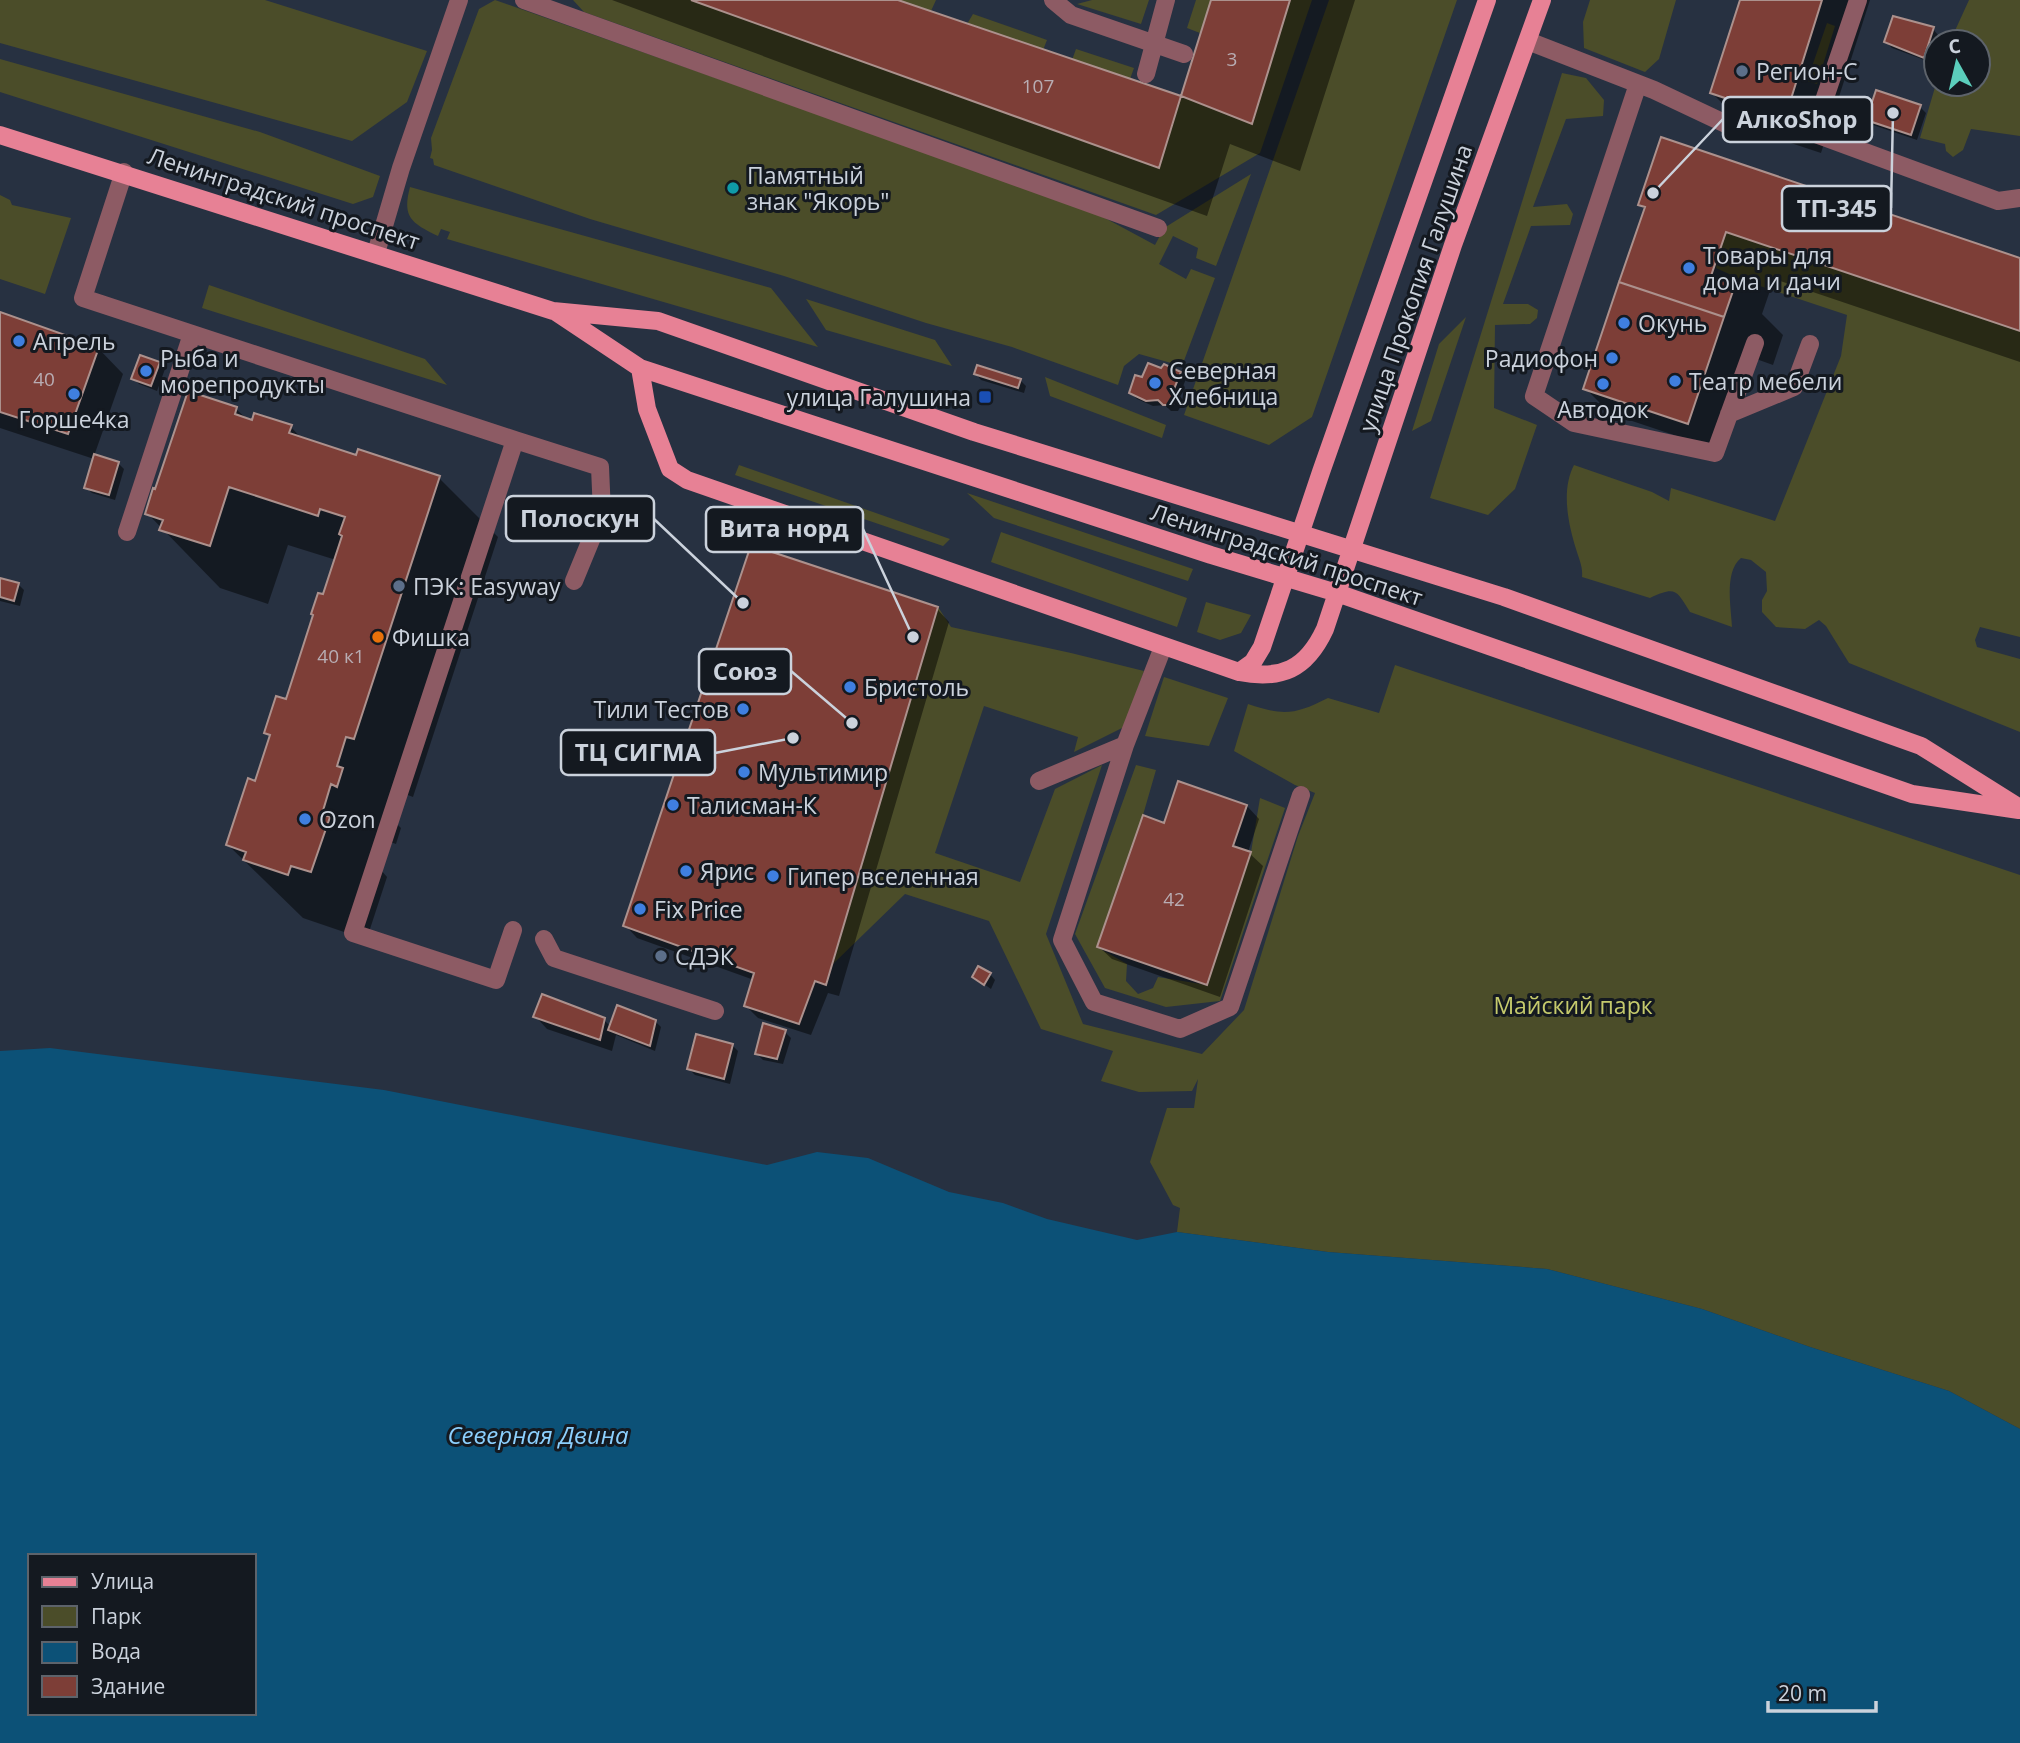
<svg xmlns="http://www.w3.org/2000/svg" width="2020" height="1743" viewBox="0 0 2020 1743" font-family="'Open Sans',sans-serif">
<rect width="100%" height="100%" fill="#273141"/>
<path fill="#4b4d29" d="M0 0H265L427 51 407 102 352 141 0 43Z
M495 0 1090 210 1155 245 1164 228 1251 174 1216 266 1196 258 1198 248 1173 236 1159 264 1186 279 1191 269 1215 278 1182 366 1139 354 1124 366 1118 385 1012 347 926 323 784 276 590 219 434 165 433 159 430 158 432 150 431 138 479 9Z
M573 0H691L1158 168 1181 96 1252 124 1290 0H1312L1260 153 1156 215 584 12Z
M898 0H936L931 11Z
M1092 0H1149L1141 24 1077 4Z
M1196 0H1212L1200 33 1187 28Z
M1329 0H1457L1312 417 1269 445 1184 415Z
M1590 0H1676L1659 59 1645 72 1584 48 1583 22Z
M1969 0H2020V136L1971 129 1963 150 1953 157 1946 151 1945 144 1920 138 1936 84H1978V42H1953V35Z
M973 14 1047 40 1043 50 967 24Z
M1827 23 1835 26 1817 84 1807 81Z
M1076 49 1134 68 1130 79 1072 60Z
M0 59 260 132 380 176 373 197 353 204 0 92Z
M1562 73 1586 78 1604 100 1603 116 1566 119 1533 207 1567 204 1573 214 1570 225 1531 226 1503 304H1528L1538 310 1537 318 1530 324 1495 325 1494 408 1537 425 1515 489 1488 515 1430 498Z
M410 187 771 288 818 347 447 239 450 232 441 229 438 236C411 223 402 217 410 187Z
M0 195 10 200 12 205 71 218 45 294 0 279Z
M1726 232 2020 331V637L1980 627 1975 640 1977 647 2020 659V732L1849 663 1826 626 1819 620 1805 629 1776 627 1762 612V600L1767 591 1766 572 1751 560 1741 558C1724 572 1731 607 1732 627L1690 612C1676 590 1676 586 1650 598L1582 577C1583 567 1579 559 1576 549 1568 523 1561 490 1574 465L1652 492 1669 501 1671 488 1775 521 1841 356 1847 315 1742 280 1716 268Z
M209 285 425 359 447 385 202 308Z
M806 299 935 340 952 366 826 330Z
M1466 317 1431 421 1412 431 1439 344Z
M1045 377 1166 425 1162 438 1050 396Z
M739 465 950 539 943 546 735 475Z
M967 493 1193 569 1188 581 994 518Z
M1001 532 1187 598 1177 627 991 562Z
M1206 602 1251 615 1241 633 1220 640 1197 632Z
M938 607 951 627 1071 653 1144 671 1124 727 1074 752 1078 737 984 706 935 853 1020 882 1055 789 1102 765 1046 934 1083 1024 1202 1054 1244 1010 1298 836 1315 793 1295 785 1234 751 1248 704C1284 716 1294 715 1328 698L1379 713 1395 665 2020 875V1429L1949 1391 1810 1347 1702 1309 1547 1269 1328 1252 1177 1232 1180 1208 1173 1205 1150 1162 1167 1108H1194L1198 1079 1192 1091 1139 1092 1101 1081 1113 1051 1041 1029 989 921 905 894 833 964Z
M1164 677 1228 698 1209 746 1145 736Z
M1136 765 1156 770 1143 815 1097 947 1127 964 1126 981 1138 994 1153 988 1158 977 1207 985 1251 852 1260 798 1285 808 1220 1001 1166 1007 1105 988 1075 934Z"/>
<path fill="#0c5177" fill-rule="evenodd" d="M50 1048 384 1090 767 1165 817 1152 868 1158 949 1192 1003 1203 1047 1219 1137 1240 1177 1232 1328 1252 1547 1269 1702 1309 1810 1347 1949 1391 2020 1429V1743H0V1051ZM30 1556H254V1713H30Z"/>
<path fill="#0007" d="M612 0H895L1182 98 1213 0H1355L1300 171 1230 144 1207 216 852 89Z
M1743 0H1870L1821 153 1748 129 1712 93Z
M1933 29 1938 35 1930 62 1892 48 1886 42Z
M1920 107 1926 113 1917 140 1873 125 1868 119Z
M1640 204 2020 260V362L1774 279 1762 314 1783 335 1773 365 1745 355 1713 448 1611 414 1585 388 1646 210Z
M0 314 98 348 123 374 94 456 118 463 124 469 115 500 92 493 86 487 94 459 0 428Z
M159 364 165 369 157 391 139 384 134 379Z
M1180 373 1186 379 1179 396 1182 404 1178 411H1171L1165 405 1153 406 1137 399 1131 393 1143 379Z
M976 374 1020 380 1026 386 1024 393 981 380Z
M236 409 248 420 291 427 303 440 357 457 359 451 439 478 498 537 413 797 405 794 396 823 401 828 396 844 390 842 381 870 387 877 370 929 347 933 303 918 228 845 256 783 271 737 266 732 287 701 336 560 288 545 268 604 220 588 147 513Z
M0 580 18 584 24 590 20 606 0 601Z
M937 609 949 622 839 996 828 993 811 1035 758 1018 746 1006 754 980 637 938 625 925Z
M1180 783 1247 806 1259 819 1248 852 1263 866 1220 997 1112 959 1099 947 1165 825Z
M990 974 995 980 991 989 974 977Z
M535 1016 604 1020 611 1027 655 1021 661 1027 655 1051 616 1035 612 1051 547 1029Z
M785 1032 791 1038 783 1064 763 1060 757 1054Z
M732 1045 738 1051 730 1084 695 1075 689 1069Z"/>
<path fill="#7d3e37" stroke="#ac918d" stroke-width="2" d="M691 0H898L1181 96 1159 168Z
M1211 0H1290L1252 124 1181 96Z
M1740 0H1822L1785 118 1710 93Z
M1893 16 1934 27 1924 58 1884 42Z
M1876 90 1921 105 1911 135 1866 120Z
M1661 137 2020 258V331L1726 232 1711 276 1735 285 1724 317 1619 282 1645 207 1638 205Z
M1619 282 1724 317 1688 424 1583 389Z
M0 312 99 347 68 434 0 412Z
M140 355 160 362 151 386 131 379Z
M1148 363 1161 368 1164 364 1181 372 1174 389 1177 397 1173 405H1163L1158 400 1146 401 1129 393 1135 375 1142 377Z
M977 365 1021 379 1018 388 974 374Z
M188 391 237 407 235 414 252 420 254 413 292 425 289 433 356 455 358 449 440 476 354 739 346 737 337 766 343 768 337 787 331 784 322 814 330 817 311 872 291 866 288 875 243 860 246 852 226 845 248 778 255 781 270 735 264 733 276 696 286 699 313 615 311 614 318 593 323 594 342 536 339 534 345 517 320 509 318 516 229 487 210 546 159 530 163 520 145 514 153 488 155 489Z
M94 454 119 462 109 495 84 488Z
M751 545 938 607 826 985 815 981 799 1024 744 1006 754 973 623 926Z
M0 578 19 583 14 601 0 597Z
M1178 781 1247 805 1233 846 1251 852 1207 985 1097 947 1143 815 1164 823Z
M978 966 991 973 984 985 972 977Z
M542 994 605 1018 600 1040 533 1017Z
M617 1005 656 1020 650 1046 608 1030Z
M763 1023 786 1030 777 1059 755 1054Z
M696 1034 733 1044 724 1079 687 1069Z"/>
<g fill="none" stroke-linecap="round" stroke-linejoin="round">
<path stroke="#8d5b64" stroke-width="18" d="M524 0 1158 228
M1053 0 1071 15 1184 54
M1528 41 1654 90 1743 132 1813 133 1998 201 2020 198
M1146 74 1166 0
M1638 84 1534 396 1574 423 1715 453 1755 343
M1813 133 1858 0
M124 172 83 298 515 440 353 933 496 980 513 930
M376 253 401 168 459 0
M1729 414 1794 387 1810 344
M515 440 600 467 602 513 574 581
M127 532 192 334
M1163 647 1125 745 1062 940 1094 1002 1180 1029 1230 1007 1301 795
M1039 781 1125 745
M544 939 554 958 715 1011"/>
<path stroke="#e78195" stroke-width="18" d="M0 135 553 311 658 321 974 432 1504 597 1921 746 2020 808
M556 312 640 368 1211 555 1337 593 1912 794 2019 810
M640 368 647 409 670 469 687 480 1239 672C1281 680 1306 670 1325 629L1453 245 1542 0
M1239 672 1253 662 1262 647 1321 472 1487 0"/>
</g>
<g fill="#5c6f8a" stroke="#141920" stroke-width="2.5">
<circle cx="1742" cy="71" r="7"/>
<circle cx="399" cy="586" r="7"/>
<circle cx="661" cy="956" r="7"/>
</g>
<circle fill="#0f9aa8" stroke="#141920" stroke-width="2.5" cx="733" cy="188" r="7"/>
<g fill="#3f7fe0" stroke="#141920" stroke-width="2.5">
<circle cx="1689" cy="268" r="7"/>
<circle cx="1624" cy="323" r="7"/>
<circle cx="19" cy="341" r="7"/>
<circle cx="1612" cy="358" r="7"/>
<circle cx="146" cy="371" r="7"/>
<circle cx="1675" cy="381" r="7"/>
<circle cx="1155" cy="383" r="7"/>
<circle cx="1603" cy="384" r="7"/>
<circle cx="74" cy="394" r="7"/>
<circle cx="850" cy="687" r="7"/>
<circle cx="743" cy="709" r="7"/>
<circle cx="744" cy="772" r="7"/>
<circle cx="673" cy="805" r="7"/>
<circle cx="305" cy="819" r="7"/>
<circle cx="686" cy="871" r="7"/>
<circle cx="773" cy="876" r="7"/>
<circle cx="640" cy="909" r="7"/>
</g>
<rect fill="#1a4fb4" stroke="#141920" stroke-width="2.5" x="978" y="390" width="14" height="14" rx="3.5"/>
<circle fill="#e8710a" stroke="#141920" stroke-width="2.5" cx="378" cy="637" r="7"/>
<g text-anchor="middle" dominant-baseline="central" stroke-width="6" stroke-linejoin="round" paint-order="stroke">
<g font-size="19" fill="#b8adb3">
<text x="1232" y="59">3</text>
<text x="1038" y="86">107</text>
<text x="44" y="379">40</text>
<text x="341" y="656">40 к1</text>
<text x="1174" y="899">42</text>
</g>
<g font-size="23" fill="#cbd2dc" stroke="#141920" text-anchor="start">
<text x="1756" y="71">Регион-С</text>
<text x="747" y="175">Памятный<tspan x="747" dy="26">знак "Якорь"</tspan></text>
<text x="1703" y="255">Товары для<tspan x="1703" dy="26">дома и дачи</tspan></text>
<text x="1638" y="323">Окунь</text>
<text x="33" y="341">Апрель</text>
<text x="160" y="358">Рыба и<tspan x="160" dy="26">морепродукты</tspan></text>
<text x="1598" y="358" text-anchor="end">Радиофон</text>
<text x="1169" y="370">Северная<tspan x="1169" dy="26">Хлебница</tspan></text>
<text x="1689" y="381">Театр мебели</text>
<text x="971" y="397" text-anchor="end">улица Галушина</text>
<text x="1603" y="409" text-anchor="middle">Автодок</text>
<text x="74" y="419" text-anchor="middle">Горше4ка</text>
<text x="413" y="586">ПЭК: Easyway</text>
<text x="392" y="637">Фишка</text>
<text x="864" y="687">Бристоль</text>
<text x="729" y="709" text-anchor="end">Тили Тестов</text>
<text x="758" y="772">Мультимир</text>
<text x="687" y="805">Талисман-К</text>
<text x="319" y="819">Ozon</text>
<text x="700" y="871">Ярис</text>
<text x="787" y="876">Гипер вселенная</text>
<text x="654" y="909">Fix Price</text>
<text x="675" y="956">СДЭК</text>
</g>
<g font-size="23" fill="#cbd2dc" stroke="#141920">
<text transform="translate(284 198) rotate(18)">Ленинградский проспект</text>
<text transform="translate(1415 288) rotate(-71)">улица Прокопия Галушина</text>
<text transform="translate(1287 554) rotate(18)">Ленинградский проспект</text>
</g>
<g font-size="23" fill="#c5ca6c" stroke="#141920">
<text x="1573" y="1005">Майский парк</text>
</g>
<g font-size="24" font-style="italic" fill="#8cd0fe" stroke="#141920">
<text x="538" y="1434">Северная Двина</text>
</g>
</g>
<path fill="none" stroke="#cbd2dc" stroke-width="2.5" d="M1653 193L1723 119M1893 113L1891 208M743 603L654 519M913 637L863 529M852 723L791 671M793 738L715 753"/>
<g fill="#cbd2dc" stroke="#141920" stroke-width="2.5">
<circle cx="1653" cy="193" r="7"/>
<circle cx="1893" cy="113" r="7"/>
<circle cx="743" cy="603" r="7"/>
<circle cx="913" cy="637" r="7"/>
<circle cx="852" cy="723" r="7"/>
<circle cx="793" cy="738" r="7"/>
</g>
<g fill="#141920" stroke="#cbd2dc" stroke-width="2.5">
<rect x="1723" y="97" width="149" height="45" rx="7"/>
<rect x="1782" y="186" width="109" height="45" rx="7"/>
<rect x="506" y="496" width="148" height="45" rx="7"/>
<rect x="706" y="507" width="157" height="45" rx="7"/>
<rect x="699" y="649" width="92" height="45" rx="7"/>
<rect x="561" y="730" width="154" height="45" rx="7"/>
</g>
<g font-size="24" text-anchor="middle" font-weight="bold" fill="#cbd2dc">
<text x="1797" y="128">АлкоShop</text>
<text x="1837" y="217">ТП-345</text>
<text x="580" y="527">Полоскун</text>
<text x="784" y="537">Вита норд</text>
<text x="745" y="680">Союз</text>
<text x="638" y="761">ТЦ СИГМА</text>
</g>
<rect x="28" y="1554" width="228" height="161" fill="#141920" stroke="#5d636b" stroke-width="2"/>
<rect x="42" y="1577" width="35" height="10" fill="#e78195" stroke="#5d636b" stroke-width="2"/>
<text x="91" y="1589" font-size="21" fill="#cbd2dc">Улица</text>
<rect x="42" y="1606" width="35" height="21" fill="#4b4d29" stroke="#5d636b" stroke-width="2"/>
<text x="91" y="1624" font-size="21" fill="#cbd2dc">Парк</text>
<rect x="42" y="1642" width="35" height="21" fill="#0c5177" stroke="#5d636b" stroke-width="2"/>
<text x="91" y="1659" font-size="21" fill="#cbd2dc">Вода</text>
<rect x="42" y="1676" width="35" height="21" fill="#7d3e37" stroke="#5d636b" stroke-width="2"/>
<text x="91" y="1694" font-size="21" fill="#cbd2dc">Здание</text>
<g transform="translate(1957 63) rotate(352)"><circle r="33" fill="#141920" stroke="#5d636b" stroke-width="2"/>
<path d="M0-5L12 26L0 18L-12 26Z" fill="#5bcebc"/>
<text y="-10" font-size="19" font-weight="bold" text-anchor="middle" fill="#cbd2dc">С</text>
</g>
<path d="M1768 1701v10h108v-10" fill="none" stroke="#cbd2dc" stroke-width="3.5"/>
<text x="1778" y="1701" font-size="21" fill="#cbd2dc" stroke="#141920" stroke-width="5" paint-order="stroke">20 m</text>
</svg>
